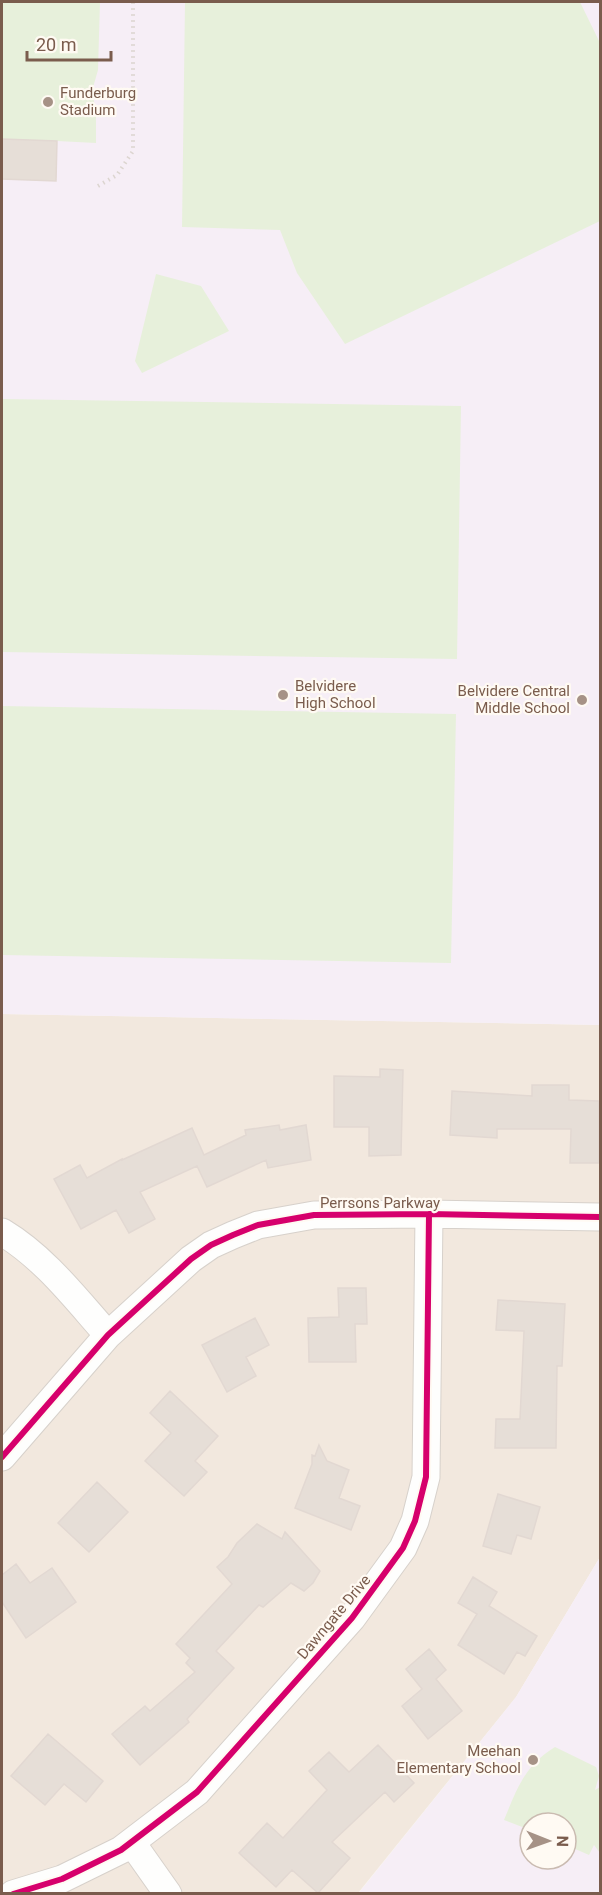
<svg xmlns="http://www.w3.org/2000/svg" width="602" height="1895" viewBox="0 0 602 1895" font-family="Roboto,sans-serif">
<rect width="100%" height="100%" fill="#f9f5f0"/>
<path fill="#f2e8de" d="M2 1014 600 1025V1557L516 1697 358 1893 2 1894Z"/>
<path fill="#f6eef6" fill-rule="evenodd" d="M2 2H600V1025L2 1014Z
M600 1557V1893L358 1894 516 1697ZM530 1823H566V1859H530Z"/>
<path fill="#e7f0db" d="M2 2H100L98 70 92 91 96 112V143L57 141 56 181 2 179Z
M185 2H580L600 43V221L345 344 297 273 280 230 182 227Z
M156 274 201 286 229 331 142 373 135 361Z
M2 399 461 406 457 659 2 652Z
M2 706 456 714 451 963 2 955Z
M555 1747 596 1767 599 1776 595 1790 600 1787V1853L594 1845 589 1855 566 1845V1823H530V1830L504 1820C517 1789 524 1766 555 1747Z"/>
<path fill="#e6ded7" stroke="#e2d8d2" stroke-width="1.5" d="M2 139 57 141 56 181 2 179Z
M380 1069 403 1070 401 1155 369 1156V1127H334V1076L380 1077Z
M532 1085H569V1100L599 1101V1163H570L571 1129H497V1138L450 1135 452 1091 532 1096Z
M279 1125 280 1130 306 1125 311 1160 268 1168 266 1160 207 1187 197 1166 140 1192 155 1219 129 1233 116 1210 81 1229 54 1179 80 1165 87 1178 122 1159V1160L192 1128 204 1155 246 1135 245 1130Z
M338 1288H366L367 1324H355L356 1362H309L308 1318 339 1317Z
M498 1300 565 1304 562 1366H557L556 1448H495L496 1419H520L524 1331 496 1330Z
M255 1318 269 1345 246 1357 256 1376 227 1392 202 1345Z
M170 1391 218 1436 195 1461 207 1472 184 1496 145 1461 171 1433 150 1413Z
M319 1445 327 1461 349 1470 339 1498 360 1506 351 1530 295 1508 312 1464V1455L315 1456Z
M97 1482 128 1512 89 1552 58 1523Z
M498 1494 540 1507 531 1539 517 1535 511 1554 483 1546Z
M257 1524 282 1539 285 1532 320 1571 313 1583 304 1591 291 1583 263 1607 259 1605 216 1651 234 1668 187 1719 189 1722 140 1765 112 1734 145 1706 150 1711 195 1672 186 1663 190 1658 176 1644 232 1584 217 1567 228 1557 237 1543Z
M16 1564 30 1583 52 1568 76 1602 26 1638 2 1602V1575Z
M473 1577 497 1592 489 1606 537 1636 525 1656 517 1652 504 1674 458 1645 477 1614 458 1603Z
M429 1649 446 1670 436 1679 462 1711 428 1739 402 1706 422 1689 406 1669Z
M48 1734 103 1781 86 1802 64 1784 45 1805 11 1776Z
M378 1745 414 1783 394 1802 385 1792 332 1842 350 1858 318 1893 292 1870 276 1887 239 1853 267 1823 283 1838 327 1790 309 1771 329 1752 349 1772Z"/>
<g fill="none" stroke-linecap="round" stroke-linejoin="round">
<g stroke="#d7d1cb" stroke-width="29">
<path id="minor" d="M2 1232C45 1258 75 1298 108 1335
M2 1457 108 1335 191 1259 211 1245 233 1235 258 1225 314 1215 429 1214 600 1217
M132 1843 168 1894
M13 1894 62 1879 121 1850 197 1792 352 1618 403 1548 415 1521 426 1477 429 1214"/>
</g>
<path stroke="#dcd5d0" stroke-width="4" stroke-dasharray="1.5 4.5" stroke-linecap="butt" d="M98 186 117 175 133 151V2"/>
<use href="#minor" stroke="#fefefd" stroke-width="27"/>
<g stroke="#fffaf3" stroke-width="10">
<path id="cycleway" d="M2 1457 108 1335 191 1259 211 1245 233 1235 258 1225 314 1215 429 1214 600 1217
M13 1894 62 1879 121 1850 197 1792 352 1618 403 1548 415 1521 426 1477 429 1214"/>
</g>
<use href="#cycleway" stroke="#d6006c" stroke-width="6"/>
</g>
<g fill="#a69286" stroke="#fffaf3" stroke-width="2">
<circle cx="48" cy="102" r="6"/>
<circle cx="283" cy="695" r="6"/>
<circle cx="582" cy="700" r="6"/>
<circle cx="533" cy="1760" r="6"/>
</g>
<g text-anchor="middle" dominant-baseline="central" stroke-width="4.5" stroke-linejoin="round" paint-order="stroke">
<g font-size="15" fill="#7a5c4d" stroke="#fffaf3" text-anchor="start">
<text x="60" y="93">Funderburg<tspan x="60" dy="17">Stadium</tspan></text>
<text x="295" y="686">Belvidere<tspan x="295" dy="17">High School</tspan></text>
<text x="570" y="691" text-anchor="end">Belvidere Central<tspan x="570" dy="17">Middle School</tspan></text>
<text x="521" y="1751" text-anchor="end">Meehan<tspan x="521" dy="17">Elementary School</tspan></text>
</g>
<g font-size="15" fill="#7a5c4d" stroke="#fffaf3">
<text x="380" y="1203">Perrsons Parkway</text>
<text transform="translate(334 1617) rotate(-50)">Dawngate Drive</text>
</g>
</g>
<rect width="602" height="1895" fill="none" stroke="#7a5c4d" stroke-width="6"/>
<g transform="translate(548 1841) rotate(91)"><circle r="28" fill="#fffaf3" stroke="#cabbb1" stroke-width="1.5"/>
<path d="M0-4.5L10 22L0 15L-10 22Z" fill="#a69286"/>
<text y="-9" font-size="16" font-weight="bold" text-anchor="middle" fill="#7a5c4d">N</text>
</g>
<path d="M27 51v9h84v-9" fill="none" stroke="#7a5c4d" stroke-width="3"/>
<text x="36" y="51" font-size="18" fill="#7a5c4d" stroke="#fffaf3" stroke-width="4.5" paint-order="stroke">20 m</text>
</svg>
